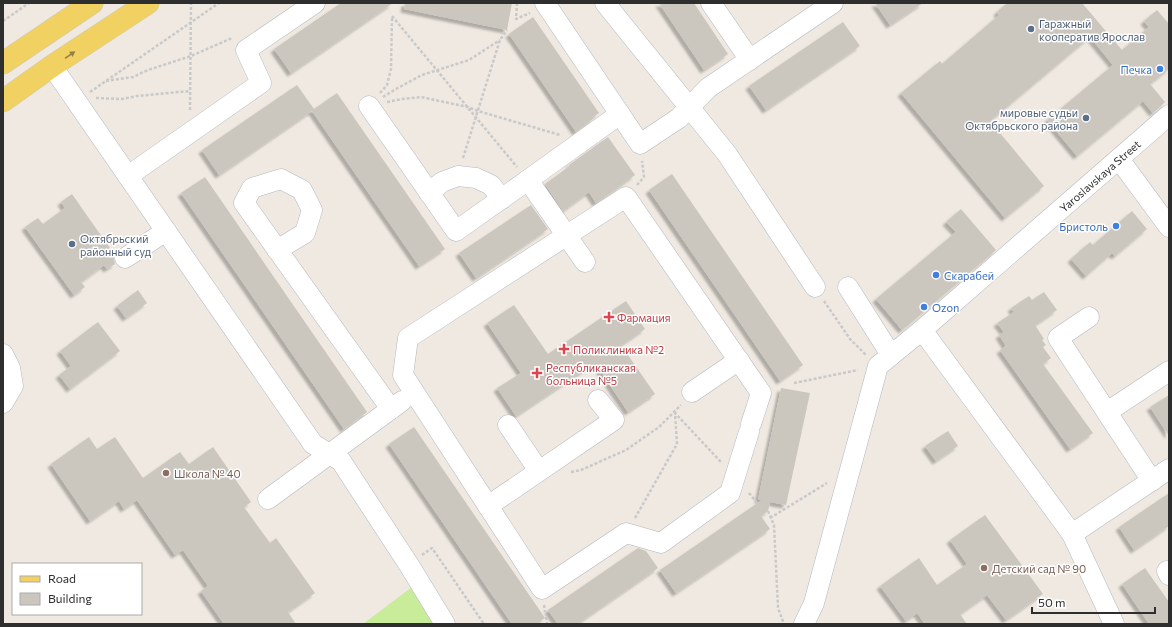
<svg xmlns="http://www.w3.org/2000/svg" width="1172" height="627" viewBox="0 0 1172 627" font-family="Commissioner,sans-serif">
<defs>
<filter id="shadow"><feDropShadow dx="-3.5" dy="3.5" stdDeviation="1" flood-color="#0004"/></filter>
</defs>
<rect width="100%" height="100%" fill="#efe9e1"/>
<path fill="#c9ec9a" d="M412 587 436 624H363Z"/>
<path fill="#cbc7bf" filter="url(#shadow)" d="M341 3H393L291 73 274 49Z
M405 3H512L507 30 404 9Z
M659 3H694L728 54 704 70Z
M875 3H923L890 25Z
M1007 3H1082L1122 50 1149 27 1144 21 1157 10 1169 24V69L1150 84 1165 102 1153 113 1143 101 1077 156 1047 120 1113 65 1090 37 990 121 1044 186 1005 218 901 93 940 61 942 64 999 15 997 12Z
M533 17 599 113 593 117 594 118 576 132 509 34Z
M843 22 860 46 766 110 749 86Z
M297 85 314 109 337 93 445 249 419 266 312 111 219 175 202 150Z
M608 137 635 175 596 203 589 192 563 211 545 184 570 166 569 165Z
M672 174 803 365 780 381 649 190Z
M205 177 367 412 344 429 181 193Z
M72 194 114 254V259L115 264 107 269 104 265 81 282 85 287 74 295 25 227 38 218 43 224 65 208 61 202Z
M531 205 548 229 476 278 459 253Z
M961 209 996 250 902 330 876 299 956 232 946 222Z
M1132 211 1147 229 1115 256 1112 253 1086 276 1071 259 1090 242 1093 245Z
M138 290 147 303 126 318 117 306Z
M1044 292 1057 310 1035 325 1044 339 1042 340 1046 345 1043 347 1051 358 1043 364 1093 433 1070 449 1000 350 1006 346 999 335 1004 332 997 323 1014 312 1011 308 1029 296 1032 300Z
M626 301 645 329 621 345 655 394 628 412 595 363 516 416 497 388 521 373 487 323 514 305 548 354Z
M98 322 120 351 70 389 59 375 71 366 60 351Z
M781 388 810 393 786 505 770 502 768 511 761 516 770 529 676 593 660 570 762 500H758Z
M1169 395V436L1150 407Z
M414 427 545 618 536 624H512L389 444Z
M948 431 958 446 936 461 925 446Z
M89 437 97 449 115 437 143 478 180 452 189 464 213 447 251 502 244 507 270 543 276 538 315 593 288 612 296 624H224L201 591 208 586 183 550 175 555 137 500 124 509 119 501 90 521 51 464Z
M1169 493V526L1134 550 1119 527Z
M985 515 1043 594 1006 620 987 595 960 614 967 624H925L917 613 906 621 880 586 919 558 937 585 967 564 950 540Z
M638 548 646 551 658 568 577 624H558L548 610Z
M1145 568 1169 602V624H1149L1122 584Z"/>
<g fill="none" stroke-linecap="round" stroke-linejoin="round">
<g stroke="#b4b7c1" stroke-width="21">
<g id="minor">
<path d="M545 3 640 144 679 118 708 88 833 3"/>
<path d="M605 3 727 154 815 287"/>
<path d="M711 3 750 60"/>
<path d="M52 66 313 444 341 461 409 565 445 624"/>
<path d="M369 106 456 231 528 180"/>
<path d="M1119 159 1169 227"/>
<path d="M128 176 261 83 246 50 315 3"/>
<path d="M429 193 442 182 458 176 476 178 491 185 502 199"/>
<path d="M277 250 305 233 312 210 302 190 281 179 252 188 244 203 391 409"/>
<path d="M125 258 166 231"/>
<path d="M585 262 528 180 620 114"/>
<path d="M848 287 891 355"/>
<path d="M1089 317 1058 338 1152 481"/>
<path d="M922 330 1072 534 1114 624"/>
<path d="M3 354 10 368 13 386 3 403"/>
<path d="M692 392 739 360"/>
<path d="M1107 412 1169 371"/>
<path d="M508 425 539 471"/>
<path d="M749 432 730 493 661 543 626 533 542 589 403 375 408 338 626 197 761 393 751 424"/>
<path d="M268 499 402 401"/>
<path d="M488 506 614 420 598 400"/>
<path d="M1072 534 1169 469"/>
<path d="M1167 571 1169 575"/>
<path id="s1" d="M804 624 814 603 878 366 922 330 1169 115"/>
</g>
</g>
<g stroke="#c9c9c9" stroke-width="23">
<path id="major" d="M3 63 92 3
M3 101 52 66 148 3"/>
</g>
<path stroke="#c9c9c9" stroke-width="2.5" stroke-dasharray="3 2" stroke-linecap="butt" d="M517 3 516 19 530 13
M392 16 517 167
M3 21 29 3
M106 81 133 77 148 70 191 56 232 38
M90 92 219 3
M380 93 387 85 391 69 392 17
M383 97 396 89 422 75 469 60 500 40
M96 98 122 99 137 96 190 91
M387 102 402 99 421 97 468 107 478 111 560 135
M190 110 191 3
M463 158 500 40 507 30
M637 185 644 177 642 161
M824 301 850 339 866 355
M794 383 858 370
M571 472 581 470 626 450 659 427 681 405
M749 493 757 503
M768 511 774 525 778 608 784 624
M635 518 677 444 675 413 721 462
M770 518 827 483
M422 555 432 548 484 624
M544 605 545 612
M546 617 547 624"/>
<use href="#minor" stroke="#fff" stroke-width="20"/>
<use href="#major" stroke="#f2d163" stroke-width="22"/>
</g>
<defs><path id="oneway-solid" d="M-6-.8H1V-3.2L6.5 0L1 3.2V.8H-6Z"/></defs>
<use fill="#908048" href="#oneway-solid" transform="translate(70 55) rotate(-34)"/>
<g fill="#5c6f8a" stroke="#fff" stroke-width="1.5">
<circle cx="1031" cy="29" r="4"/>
<circle cx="1086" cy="118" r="4"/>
<circle cx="72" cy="244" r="4"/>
</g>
<g fill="#3f7fe0" stroke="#fff" stroke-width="1.5">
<circle cx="1160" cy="69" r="4"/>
<circle cx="1116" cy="226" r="4"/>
<circle cx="936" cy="275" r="4"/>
<circle cx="924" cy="307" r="4"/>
</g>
<g fill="#e0444e" stroke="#fff" stroke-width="1.5">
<path d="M607 311h4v4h4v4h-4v4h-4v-4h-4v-4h4z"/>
<path d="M562 343h4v4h4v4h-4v4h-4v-4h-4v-4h4z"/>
<path d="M535 367h4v4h4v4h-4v4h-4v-4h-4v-4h4z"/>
</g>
<g fill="#8d6e63" stroke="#fff" stroke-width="1.5">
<circle cx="166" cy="473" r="4"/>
<circle cx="984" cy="568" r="4"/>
</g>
<g text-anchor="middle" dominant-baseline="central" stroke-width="3" stroke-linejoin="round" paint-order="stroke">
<g font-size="11" fill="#4e5e75" stroke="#fff" text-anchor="start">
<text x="1039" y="23">Гаражный<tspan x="1039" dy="13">кооператив Ярослав</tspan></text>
<text x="1078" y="112" text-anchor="end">мировые судьи<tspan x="1078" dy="13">Октябрьского района</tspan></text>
<text x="80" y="238">Октябрьский<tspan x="80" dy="13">районный суд</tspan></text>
</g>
<g font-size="11" fill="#366cbe" stroke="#fff" text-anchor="end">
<text x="1152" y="69">Печка</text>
<text x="1108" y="226">Бристоль</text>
<text x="944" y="275" text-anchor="start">Скарабей</text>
<text x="932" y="307" text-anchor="start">Ozon</text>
</g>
<g font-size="11" fill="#2e2e2e" stroke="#fff">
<text stroke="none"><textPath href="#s1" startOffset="561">Yaroslavskaya Street</textPath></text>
</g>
<g font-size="11" fill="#be3a42" stroke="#fff" text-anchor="start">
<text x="617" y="317">Фармация</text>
<text x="573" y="349">Поликлиника №2</text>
<text x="546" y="367">Республиканская<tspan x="546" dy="13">больница №5</tspan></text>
</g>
<g font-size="11" fill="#785e54" stroke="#fff" text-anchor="start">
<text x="174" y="473">Школа № 40</text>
<text x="992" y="568">Детский сад № 90</text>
</g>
</g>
<rect width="1172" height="627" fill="none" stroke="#2e2e2e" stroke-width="8"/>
<rect x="12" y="563" width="130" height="52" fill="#ffffff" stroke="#ababab"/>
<rect x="20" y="576" width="20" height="6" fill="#f2d163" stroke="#ababab"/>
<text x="48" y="583" font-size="12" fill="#2e2e2e">Road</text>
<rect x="20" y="593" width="20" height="12" fill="#cbc7bf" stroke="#ababab"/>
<text x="48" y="603" font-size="12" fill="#2e2e2e">Building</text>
<path d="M1032 607v6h123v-6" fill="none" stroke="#2e2e2e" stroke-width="2"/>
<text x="1038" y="607" font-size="12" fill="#2e2e2e" stroke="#ffffff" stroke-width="3" paint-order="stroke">50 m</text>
</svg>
